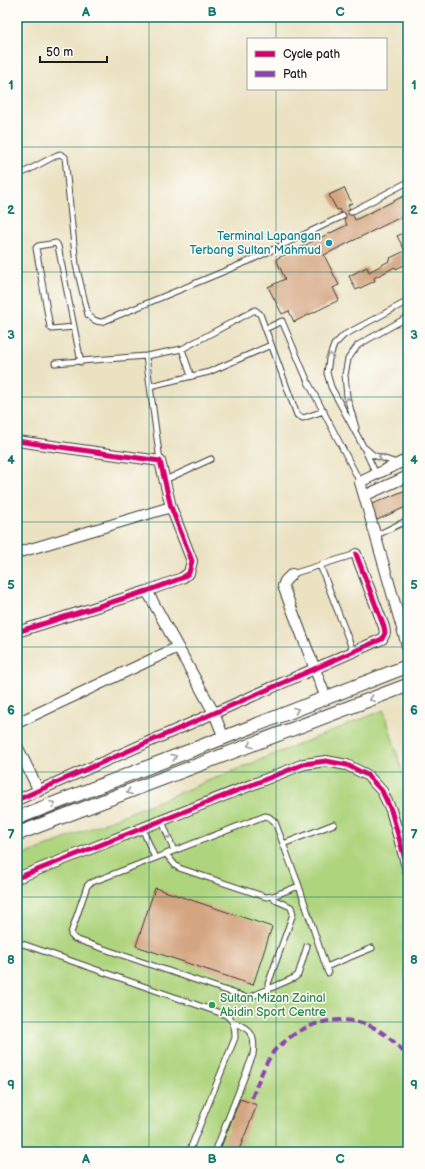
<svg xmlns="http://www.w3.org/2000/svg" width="425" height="1169" viewBox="0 0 425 1169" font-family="'Balsamiq Sans',sans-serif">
<rect width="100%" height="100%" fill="#fdfcf7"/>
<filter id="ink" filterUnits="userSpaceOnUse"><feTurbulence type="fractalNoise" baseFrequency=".025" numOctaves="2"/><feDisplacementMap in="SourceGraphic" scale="8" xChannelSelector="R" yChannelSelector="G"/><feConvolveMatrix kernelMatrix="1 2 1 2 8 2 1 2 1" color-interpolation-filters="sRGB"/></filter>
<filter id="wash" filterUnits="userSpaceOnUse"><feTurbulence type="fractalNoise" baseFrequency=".012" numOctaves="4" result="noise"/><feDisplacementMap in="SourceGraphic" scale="16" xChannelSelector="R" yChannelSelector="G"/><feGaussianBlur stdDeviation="0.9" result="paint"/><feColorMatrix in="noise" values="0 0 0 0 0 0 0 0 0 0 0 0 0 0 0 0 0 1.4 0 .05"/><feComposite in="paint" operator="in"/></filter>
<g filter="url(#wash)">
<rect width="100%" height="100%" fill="#ebe2c2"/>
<path fill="#aed47d" stroke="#65784c" d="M384 710 408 791V1152H17V858Z"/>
<g id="blocks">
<path fill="#d4a581" d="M344 188 352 203 348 205 355 220 408 194V231L401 217 324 255 339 285 333 288 339 300 294 322 289 311 282 314 268 287 285 279 276 259 347 225 339 209 337 210 329 195Z
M408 231V263L396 269 395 267 374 278 375 281 356 290 349 276 367 267 369 272 391 260 390 258 405 251 397 236Z
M408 489V506L377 520 370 505Z
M155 888 272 927 253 985 136 946Z
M240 1099 257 1105 238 1152H219Z"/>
</g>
</g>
<g filter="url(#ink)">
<use href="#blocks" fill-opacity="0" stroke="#3b3a35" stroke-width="1"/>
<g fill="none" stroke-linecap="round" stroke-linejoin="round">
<g stroke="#3b3a35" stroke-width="7">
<path id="service" d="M17 176 57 155 60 154 65 157 76 265 88 315C92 319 97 322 102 322L249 261 343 216
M351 212 408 182
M74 327 52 329 50 327 36 248 38 246 56 243 58 246 81 362
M265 329 282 321 308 382 360 482
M182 349 191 376
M146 356 160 461
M55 363 146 356 182 349 255 310 260 314 297 415 303 418 324 411
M150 386 209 372 271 345
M356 428 347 397 345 375 348 359 358 345 408 317
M365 448 373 455 397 463
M376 474 364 448 331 387 327 373 329 359 334 345 344 335 408 301
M165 480 211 459
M375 536 408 520
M320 565 353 651
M292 574 356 554
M162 821 174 851
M142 828 155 858
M283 844 334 824
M166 854 175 865 179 868 266 897 273 896 299 886
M17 942 226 1015C234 1021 235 1028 235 1038L189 1152
M307 946 298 975 294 978 248 998 75 939 71 935V933L87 886 90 883 265 816 269 817 275 822 299 886 328 973
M326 967 372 948
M269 989 268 984 293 914 291 907 275 900 273 896
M215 1152 253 1055C256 1035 251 1029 233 1022"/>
</g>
<g stroke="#3b3a35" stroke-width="12">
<path id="minor" d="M17 441 160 461 171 507 192 561 189 573 182 578 147 591 17 632
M408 459 360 482 408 649
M364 496 408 476
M17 553 171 507
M292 574 285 581 283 586 326 698
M147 591 214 713 224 738
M17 723 178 647
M17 746 39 791
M17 800 382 639 385 633 384 627 356 554
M17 878 304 764 326 761 347 765 367 775 382 791 391 810 408 870"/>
</g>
<g stroke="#3b3a35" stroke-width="15">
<path id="secondary" d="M17 818 408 666
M17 834 408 685"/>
</g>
<use href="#service" stroke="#fff" stroke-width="5"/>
<use href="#minor" stroke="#fff" stroke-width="10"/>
<use href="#secondary" stroke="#fff" stroke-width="13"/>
<path stroke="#8e44ad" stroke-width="4" stroke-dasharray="8 4" stroke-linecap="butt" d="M252 1098C258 1082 264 1065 274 1051 276 1048 280 1046 283 1043 306 1022 338 1014 368 1025 385 1032 397 1044 408 1057"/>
<g stroke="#fdfcf7" stroke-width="8">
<path id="cycleway" d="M17 441 160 461 171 507 192 561 189 573 182 578 147 591 17 632
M17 800 382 639 385 633 384 627 356 554
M17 878 304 764 326 761 347 765 367 775 382 791 391 810 408 870"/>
</g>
<use href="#cycleway" stroke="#d6006c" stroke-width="5"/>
</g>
<defs><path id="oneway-chevron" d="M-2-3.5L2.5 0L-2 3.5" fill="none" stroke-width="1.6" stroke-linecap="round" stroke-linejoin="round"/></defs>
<g stroke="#999">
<use href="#oneway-chevron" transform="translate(330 356) rotate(-73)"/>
<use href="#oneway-chevron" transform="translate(348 400) rotate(-103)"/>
<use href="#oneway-chevron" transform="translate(381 457) rotate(-160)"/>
<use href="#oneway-chevron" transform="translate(372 699) rotate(159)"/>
<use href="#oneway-chevron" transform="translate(296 710) rotate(-21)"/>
<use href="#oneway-chevron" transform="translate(250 745) rotate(159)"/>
<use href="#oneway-chevron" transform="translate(174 757) rotate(-21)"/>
<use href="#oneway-chevron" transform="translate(129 792) rotate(159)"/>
<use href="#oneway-chevron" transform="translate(53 804) rotate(-21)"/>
<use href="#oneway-chevron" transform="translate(168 836) rotate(67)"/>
</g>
</g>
<path fill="none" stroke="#0f766e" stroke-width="1" stroke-opacity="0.55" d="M149 17V1152M276 17V39M276 89V1152M17 147H408M17 272H408M17 397H408M17 522H408M17 647H408M17 772H408M17 897H408M17 1022H408"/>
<circle fill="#0f9aa8" stroke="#fdfcf7" stroke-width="1.5" cx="329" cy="243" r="4"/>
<circle fill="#2e9e5b" stroke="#fdfcf7" stroke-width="1.5" cx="212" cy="1005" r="4"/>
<g text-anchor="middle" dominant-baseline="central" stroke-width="3" stroke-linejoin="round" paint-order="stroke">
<g font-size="12" fill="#0d838f" stroke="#fdfcf7" text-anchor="end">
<text x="321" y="236">Terminal Lapangan<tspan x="321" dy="14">Terbang Sultan Mahmud</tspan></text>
</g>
<g font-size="12" fill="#27864d" stroke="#fdfcf7" text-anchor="start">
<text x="220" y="998">Sultan Mizan Zainal<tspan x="220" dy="14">Abidin Sport Centre</tspan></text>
</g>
</g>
<rect width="425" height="1169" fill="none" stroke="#fdfcf7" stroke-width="44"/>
<rect x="247" y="38" width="140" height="52" fill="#fdfcf7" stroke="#a3a29f"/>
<rect x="255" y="51" width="20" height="6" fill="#d6006c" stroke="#a3a29f"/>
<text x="283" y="58" font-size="12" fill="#1c1c1c">Cycle path</text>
<rect x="255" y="71" width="20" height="6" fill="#8e44ad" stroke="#a3a29f"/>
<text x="283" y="78" font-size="12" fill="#1c1c1c">Path</text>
<path d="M40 56v6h67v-6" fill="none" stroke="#1c1c1c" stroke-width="2"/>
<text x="46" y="56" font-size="12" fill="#1c1c1c" stroke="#fdfcf7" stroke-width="3" paint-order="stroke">50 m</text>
<rect x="22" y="22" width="381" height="1125" fill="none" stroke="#0f766e" stroke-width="1.5"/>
<g font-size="13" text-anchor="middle" font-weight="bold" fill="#0f766e">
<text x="86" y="16">A</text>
<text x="212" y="16">B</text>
<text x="340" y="16">C</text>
<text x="11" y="89">1</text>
<text x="414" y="89">1</text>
<text x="11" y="214">2</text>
<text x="414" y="214">2</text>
<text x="11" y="339">3</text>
<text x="414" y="339">3</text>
<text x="11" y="464">4</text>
<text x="414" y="464">4</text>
<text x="11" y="589">5</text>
<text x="414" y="589">5</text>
<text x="11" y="714">6</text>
<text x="414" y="714">6</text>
<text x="11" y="839">7</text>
<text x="414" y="839">7</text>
<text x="11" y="964">8</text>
<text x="414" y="964">8</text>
<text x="11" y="1089">9</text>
<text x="414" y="1089">9</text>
<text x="86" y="1163">A</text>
<text x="212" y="1163">B</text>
<text x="340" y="1163">C</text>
</g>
</svg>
